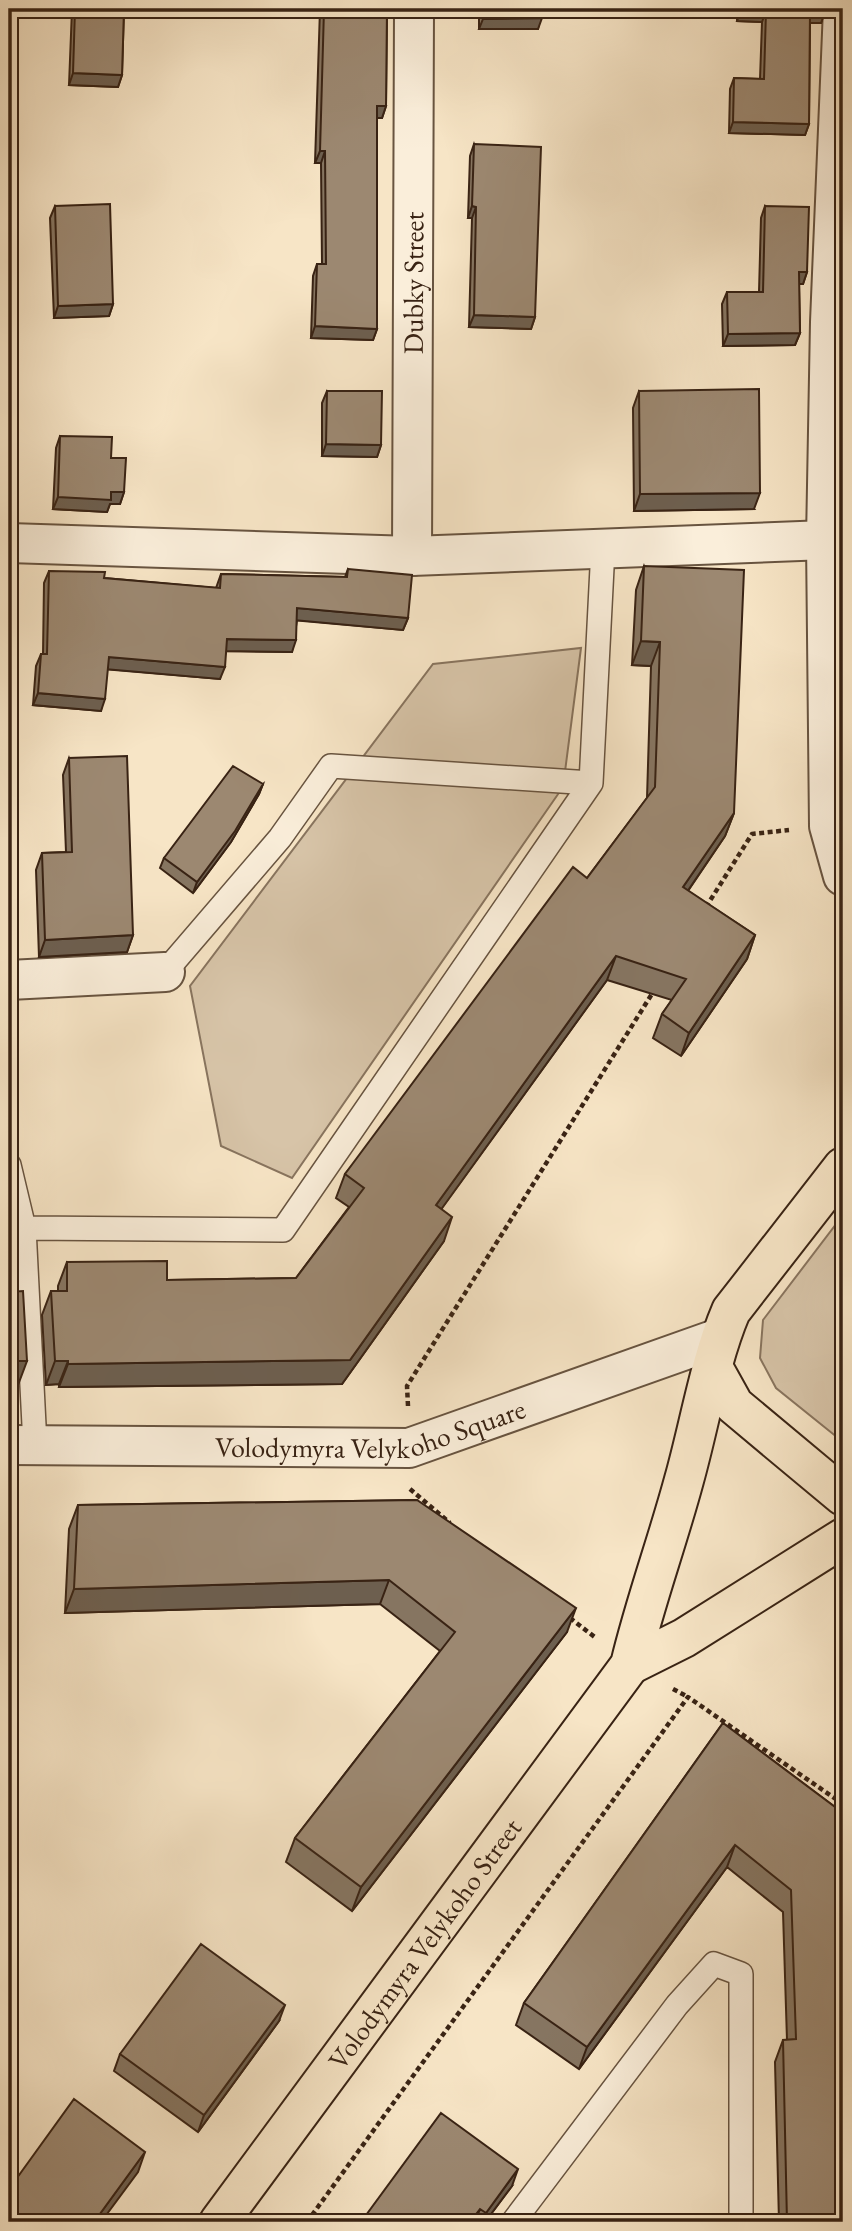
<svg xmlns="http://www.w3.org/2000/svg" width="852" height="2231" viewBox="0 0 852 2231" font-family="'EB Garamond',serif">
<rect width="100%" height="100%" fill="#f7e5c6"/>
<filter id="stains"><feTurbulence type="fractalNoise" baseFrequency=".00286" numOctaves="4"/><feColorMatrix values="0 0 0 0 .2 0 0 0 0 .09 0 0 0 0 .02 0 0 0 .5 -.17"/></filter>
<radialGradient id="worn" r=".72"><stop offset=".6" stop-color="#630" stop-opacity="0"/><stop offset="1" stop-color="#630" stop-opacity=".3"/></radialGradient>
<path fill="#d7c4a8" stroke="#88745e" stroke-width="2" d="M581 648 563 787 292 1178 221 1146 190 986 433 664Z
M843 1215V1442L776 1388 760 1358 763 1320Z"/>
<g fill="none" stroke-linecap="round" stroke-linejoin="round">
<g stroke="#685440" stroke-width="26">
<path id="service" d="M165 972 280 838 331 766 591 783 603 548
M9 1165 24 1228 35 1445
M24 1228 283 1230 591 783
M513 2222 677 2005 714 1964 741 1974V2222"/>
</g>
<g stroke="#685440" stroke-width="42">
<g id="minor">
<path d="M843 9 830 322 826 540 829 826 843 876"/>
<path d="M9 543 412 556 826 540"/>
<path id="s1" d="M412 556 414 9"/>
<path d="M9 980 165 972"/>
<path id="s2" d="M9 1445 409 1448 719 1338"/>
</g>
</g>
<g stroke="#392314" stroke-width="42">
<g id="primary">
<path d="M714 1369 734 1405 843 1496"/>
<path d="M630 1665 684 1638 843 1538"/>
<path id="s3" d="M219 2222 630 1665C645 1602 667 1543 684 1480 699 1427 710 1360 731 1311L843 1167"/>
</g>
</g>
<path stroke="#392314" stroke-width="4.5" stroke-dasharray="5 3.5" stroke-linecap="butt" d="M706 907 752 834 789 830
M408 1406 407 1386 655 989
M410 1489 450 1523
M570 1618 596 1638
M673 1689 688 1697
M307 2222 688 1697 843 1804"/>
<use href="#service" stroke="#faeeda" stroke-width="23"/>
<use href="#minor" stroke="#faeeda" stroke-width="38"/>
<use href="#primary" stroke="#f7e5c6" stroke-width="38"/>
</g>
<path fill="#867561" stroke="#392314" stroke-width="2" d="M38 9H124L122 75 118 87 69 85 72 9Z
M320 9H387L386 106 382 118H377V329L373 340 311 338 313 276 317 264H322L321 163H315Z
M479 9H542L538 29H479Z
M737 9H825L821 23H810L809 124 805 135 729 133 730 89 734 78 760 79 762 22 737 21Z
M474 144 535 317 531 329 469 327 472 218H468L470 156Z
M55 206 113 304 109 316 54 318 50 218Z
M765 206 807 272 803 284H799L800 333 795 345 723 346 722 304 727 292H759L761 218Z
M327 391 381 445 377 457 322 456V403Z
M639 391 754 509 634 511 633 408Z
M60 436 111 458 124 492 120 504H110L107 512 53 509 56 448Z
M644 566 734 813 725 836 688 891 755 935 747 959 681 1056 653 1038 662 1014 672 1000 607 980 441 1209 444 1241 342 1384 59 1387V1384L46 1385 42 1315 51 1291H58V1286L67 1262 167 1280 296 1278 349 1207 336 1198 345 1174 587 878 647 798 651 666 632 665 636 590Z
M348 569 408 618 403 630 297 620 292 652 226 651 220 679 107 669 101 711 33 705 36 666 41 654H43L44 583 49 571 104 578 216 588 221 574 345 577Z
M69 758 133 935 127 952 39 957 36 870 42 853 66 852 63 775Z
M263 784 259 794 231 842 193 893 160 868 164 858Z
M417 1500 567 1632 352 1911 286 1862 295 1838 440 1651 380 1604 65 1613 69 1529 78 1505Z
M723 1723 843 1813V2222H779L775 2062 783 2040H787L783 1912 727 1867 579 2069 516 2025 524 2003Z
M279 2021 198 2132 114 2071 120 2054Z
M512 2186 485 2222H361Z"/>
<path fill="#6d5f4f" stroke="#392314" stroke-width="2" d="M741 10 766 11 762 22 737 21Z
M810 12H825L821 23H806Z
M542 18 538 29H479L483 19Z
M73 73 122 75 118 87 69 85Z
M377 106H386L382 118H373Z
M733 122 809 124 805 135 729 133Z
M320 151H325L321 163H315Z
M472 206 476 207 472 218H468Z
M799 272H807L803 284H795Z
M113 304 109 316 54 318 58 306Z
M474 315 535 317 531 329 469 327Z
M315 326 377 329 373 340 311 338Z
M800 333 795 345 723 346 728 334Z
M326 444 381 445 377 457 322 456Z
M111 492H124L120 504H110L107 512 53 509 58 497Z
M760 493 754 509 634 511 640 494Z
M297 608 408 618 403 630 293 620Z
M227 639 296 640 292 652 223 651Z
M641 641 660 642 651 666 632 665Z
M109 657 225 667 220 679 104 669Z
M38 693 105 699 101 711 33 705Z
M263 784 259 794 231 842 193 893 197 882Z
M734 813 725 836 674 911 683 887Z
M133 935 127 952 39 957 45 940Z
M755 935 747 959 681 1056 689 1033Z
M616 956 607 980 427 1229 436 1205Z
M452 1217 444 1241 342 1384 59 1387 68 1364 350 1360Z
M9 1361H27L18 1385H9Z
M55 1361H68L59 1384 46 1385Z
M389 1580 380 1604 65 1613 74 1589Z
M576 1608 567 1632 352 1911 361 1887Z
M735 1845 727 1867 579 2069 587 2047Z
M285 2005 279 2021 198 2132 204 2115Z
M145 2152 138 2172 101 2222H94Z
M518 2169 512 2186 485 2222H483L486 2213Z
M480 2209 475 2222H470Z"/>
<path fill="#9c8871" stroke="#392314" stroke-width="2" d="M75 9H124L122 75 73 73Z
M324 9H387L386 106H377V329L315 326 317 264H326L325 151H320Z
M483 9H542V18L483 19Z
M741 9H825V12H810L809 124 733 122 734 78 764 79 766 11 741 10Z
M474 144 541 147 535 317 474 315 476 207 472 206Z
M110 204 113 304 58 306 55 206Z
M765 206 809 207 807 272H799L800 333 728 334 727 292H763Z
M759 389 760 493 640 494 639 391Z
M327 391H382L381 445 326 444Z
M60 436 112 437 111 458H126L124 492H111V500L58 497Z
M644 566 744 570 734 813 683 887 755 935 689 1033 662 1014 686 979 616 956 436 1205 452 1217 350 1360 68 1364V1361H55L51 1291H67V1262L167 1261V1280L296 1278 364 1188 345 1174 573 867 587 878 655 787 660 642 641 641Z
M348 569 412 575 408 618 297 608 296 640 227 639 225 667 109 657 105 699 38 693 41 654H47L49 571 105 572 104 578 220 588 221 574 347 577Z
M127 756 133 935 45 940 42 853 72 852 69 758Z
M233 766 263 784 235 831 197 882 164 858Z
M23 1291 27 1361H9V1292Z
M417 1500 576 1608 361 1887 295 1838 455 1632 389 1580 74 1589 78 1505Z
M723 1723 843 1813V2222H787L783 2040 796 2039 791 1890 735 1845 587 2047 524 2003Z
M201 1944 285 2005 204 2115 120 2054Z
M74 2099 145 2152 94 2222H9V2189Z
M441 2113 518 2169 486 2213 480 2209 470 2222H361Z"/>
<g text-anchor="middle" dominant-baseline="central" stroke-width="7" stroke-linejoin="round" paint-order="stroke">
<g font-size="28" fill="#392314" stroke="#faeeda">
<text stroke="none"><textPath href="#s1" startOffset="273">Dubky Street</textPath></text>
<text stroke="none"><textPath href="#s2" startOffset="364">Volodymyra Velykoho Square</textPath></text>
<text stroke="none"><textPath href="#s3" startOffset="346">Volodymyra Velykoho Street</textPath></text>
</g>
</g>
<rect width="852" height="2231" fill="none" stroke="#f7e5c6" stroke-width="35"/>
<rect x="10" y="10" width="831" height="2210" fill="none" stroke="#392314" stroke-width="3.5"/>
<rect x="18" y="18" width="817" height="2196" fill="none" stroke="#392314" stroke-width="2"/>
<rect width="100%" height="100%" filter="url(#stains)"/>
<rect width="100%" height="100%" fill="url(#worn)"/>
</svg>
